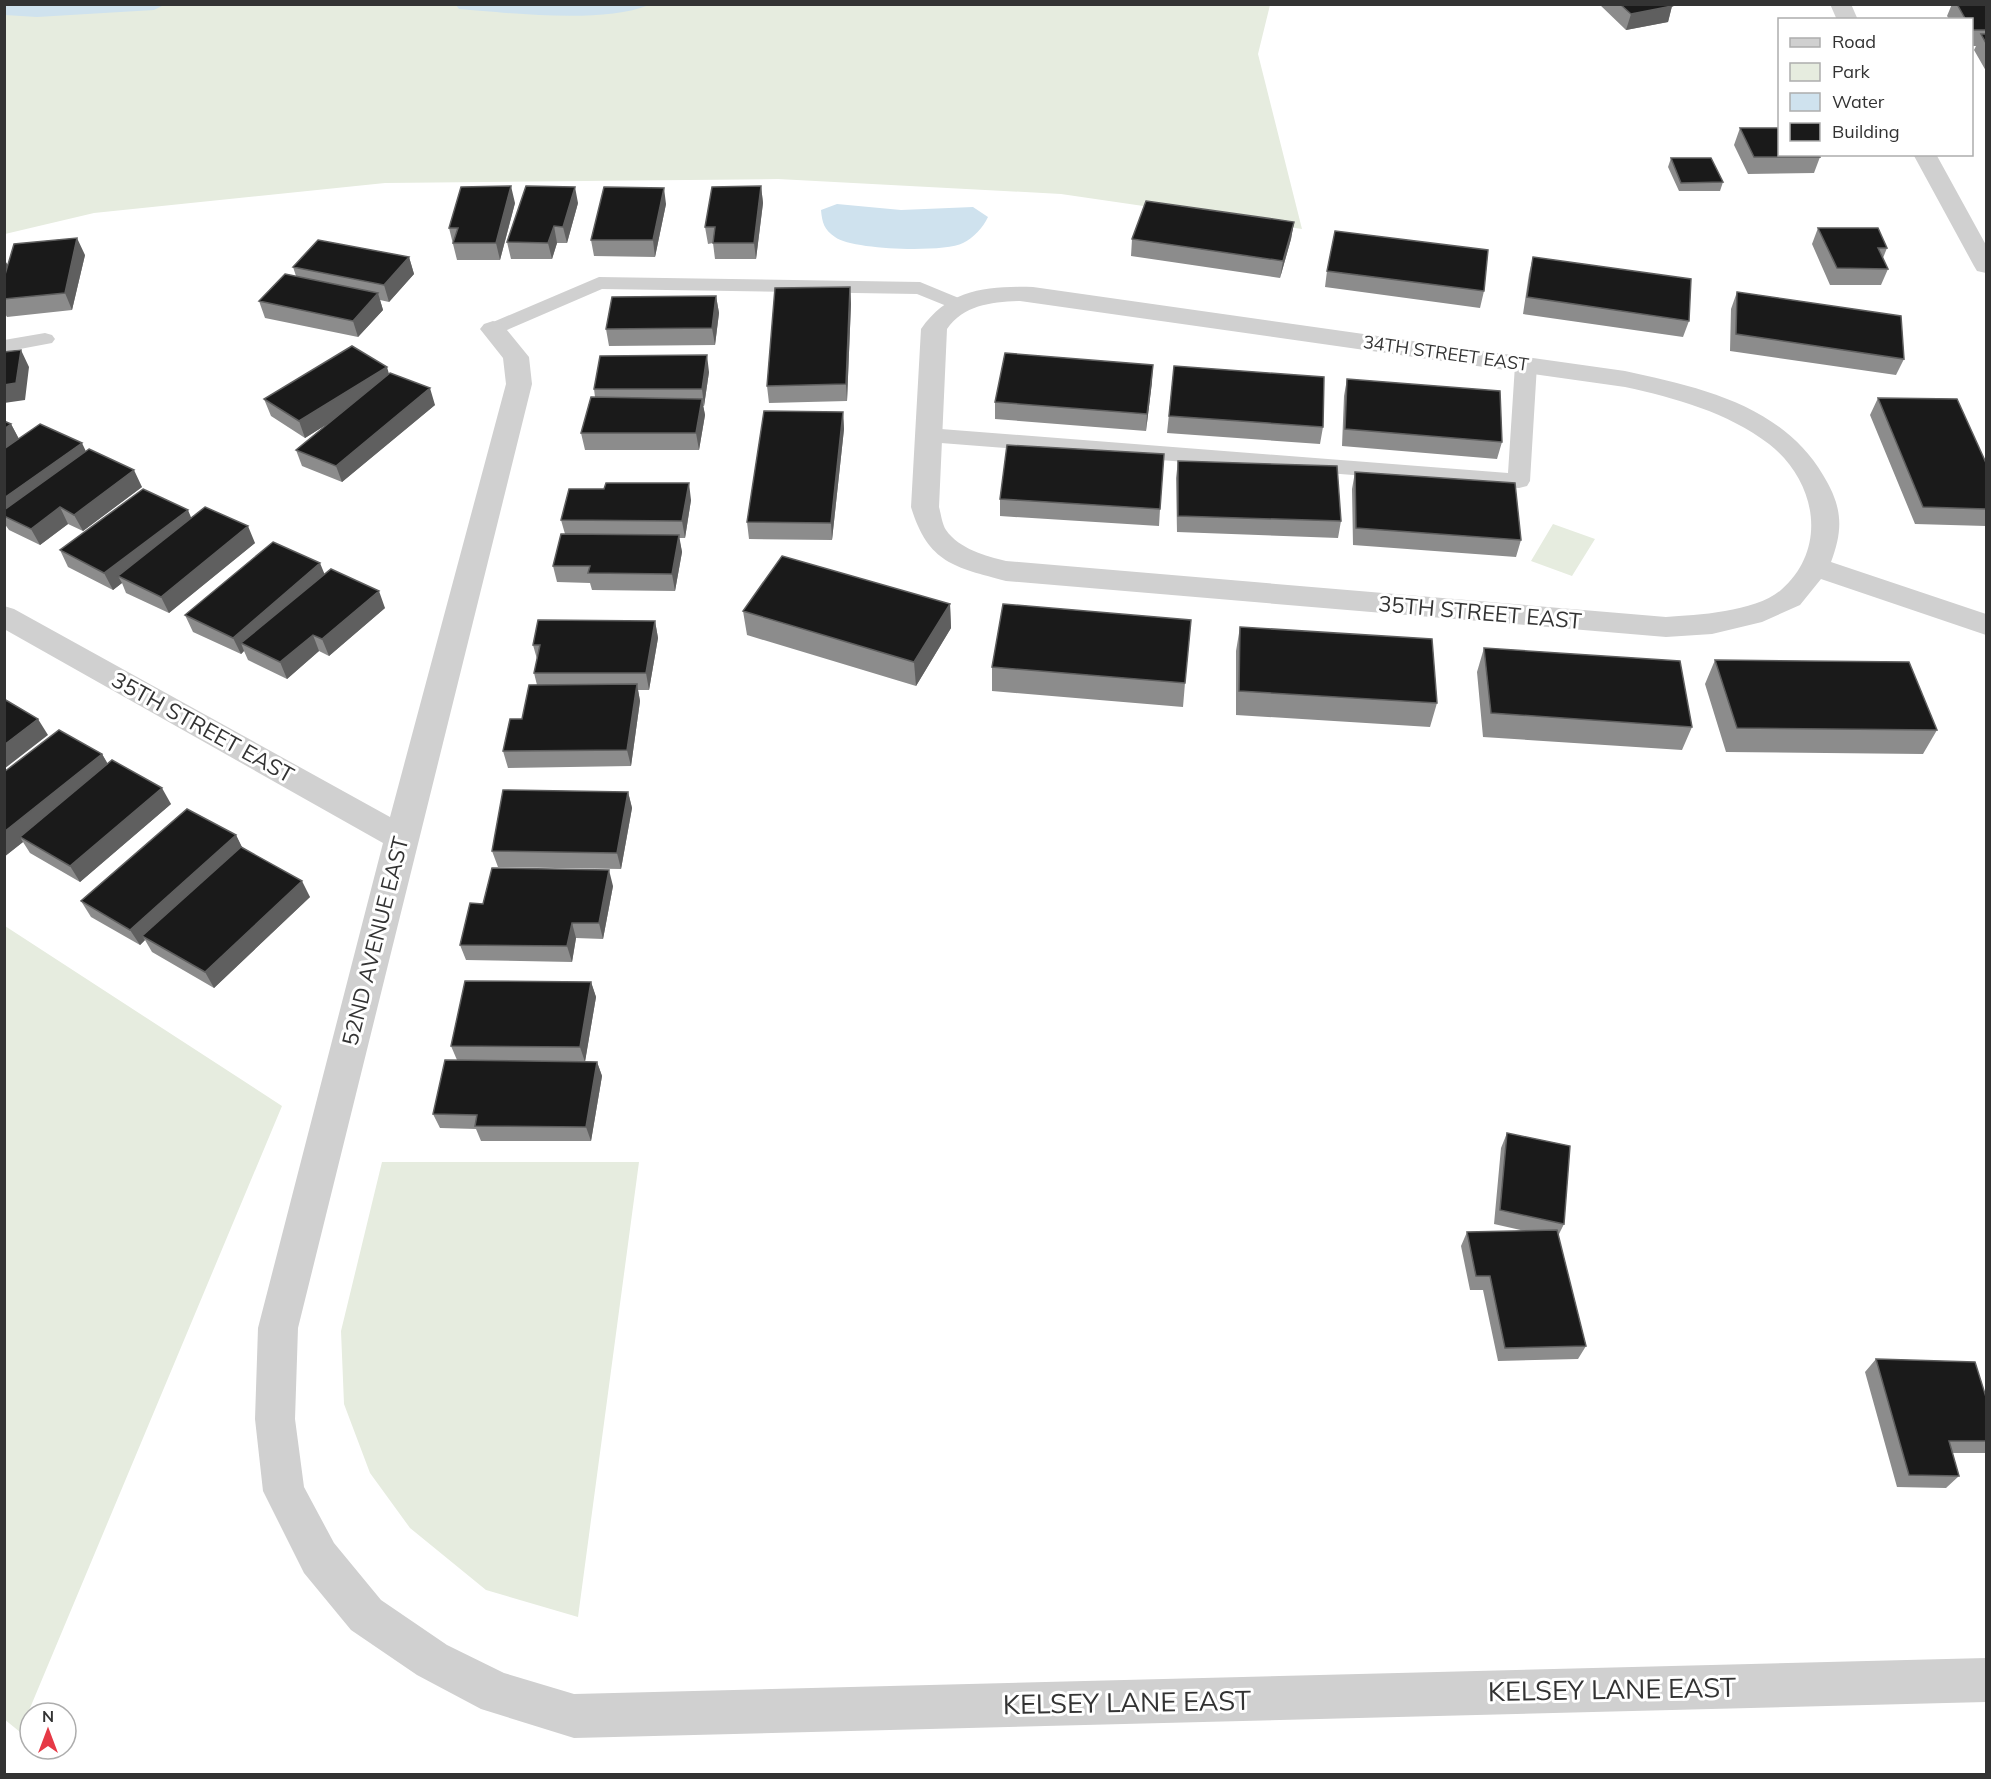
<svg xmlns="http://www.w3.org/2000/svg" width="1991" height="1779" viewBox="0 0 1991 1779" font-family="Mulish,sans-serif">
<rect width="100%" height="100%" fill="#fff"/>
<path fill="#e6ecdf" d="M5 4 1270 5 1258 54 1302 229 1061 194 778 179 385 183 94 213 5 234Z
M1553 524 1595 539 1572 576 1531 561Z
M5 926 282 1106 20 1732 4 1719Z
M382 1162H639L578 1617 486 1590 410 1528 370 1473 344 1404 341 1331Z"/>
<path fill="#cfe2ee" d="M4 5 5 4 164 5 154 10 37 17 5 15Z
M456 5H649C602 24 511 13 459 9Z
M837 204 901 210 973 207 988 217C983 228 973 238 963 243 943 253 852 250 835 237 824 230 822 222 821 210Z"/>
<g fill="none" stroke-linecap="round" stroke-linejoin="round">
<path fill="#d0d0d0" fill-rule="evenodd" d="M599 277 920 282 966 301 969 305 966 309 959 311 917 294 602 289 500 333H486L483 329 486 325Z
M45 333 52 335 55 339 52 343 4 352V340Z
M1526 359 1533 360 1537 365 1530 481 1527 486 1519 488 928 442 920 440 917 435 920 430 928 428 1508 473 1515 365 1519 360Z"/>
<path fill="#d0d0d0" fill-rule="evenodd" d="M1830 4H1851L1858 20H1837Z
M1913 154H1936L1986 245V273L1977 271 1974 266Z
M1033 287 1625 371C1699 387 1782 405 1823 475 1842 506 1844 528 1831 562L1986 614V635L1821 579 1800 605 1762 622 1712 634 1666 637 1006 581C954 567 928 563 911 507L921 329C949 289 987 286 1033 287ZM1020 301 1625 387C1675 398 1727 412 1769 444 1816 481 1829 548 1781 590 1755 612 1698 615 1666 617L1006 561C986 556 959 549 946 530 942 524 941 514 939 507L947 329C964 305 991 302 1020 301Z
M493 321 502 324 529 357 532 384 298 1328 295 1419 304 1487 334 1543 381 1600 447 1645 504 1673 574 1694 1986 1658V1702L574 1738 481 1709 417 1675 351 1630 304 1573 263 1491 255 1419 258 1328 383 843 4 629V606L14 609 390 817 506 384 503 358 480 329 484 324Z"/>
</g>
<path fill="#8c8c8c" d="M1599 4H1670L1672 6 1668 22 1626 30Z
M1952 4H1986V71L1974 50 1976 46H1971V20H1950L1947 16Z
M1740 128 1820 157 1814 173 1748 174 1734 145Z
M1671 158 1723 182 1720 191H1679L1668 167Z
M761 186 763 203 756 259H715L713 243 708 244 705 227Z
M515 203 500 260H457L449 228Z
M578 203 567 243H557L552 259H511L507 242Z
M666 204 655 257 594 256 591 240Z
M1294 222 1291 239 1280 278 1131 256 1132 239Z
M1818 228 1887 248 1883 258 1888 269 1881 285H1830L1812 244Z
M85 255 72 310 7 317 4 312V259L8 266Z
M409 257 414 274 389 302 380 300 383 310 358 337 265 318 259 301 296 276 293 267Z
M1533 257 1689 321 1683 337 1523 314 1529 274Z
M1327 271 1484 291 1480 308 1325 287Z
M850 287 851 304 847 401 769 403 767 386Z
M1737 292 1904 359 1896 375 1730 351 1731 309Z
M716 296 719 313 715 345 609 346 606 329Z
M1174 366 1323 427 1320 444 1167 433Z
M709 372 704 406H703L705 415 699 450H585L581 433 595 397 594 389Z
M389 374 435 405 342 482 302 466 296 450 327 424 305 438 271 416 264 399Z
M1347 379 1502 442 1497 459 1342 446 1344 396Z
M1152 382 1146 431 995 419V402Z
M1878 398 1986 463V526L1915 524 1870 415Z
M843 412 844 429 832 540 749 539 747 522Z
M4 421 11 424 19 439 86 452 142 487 83 531 68 524 40 545 9 530 4 523Z
M1178 461 1341 521 1338 538 1177 532 1176 478Z
M1355 472 1521 540 1516 557 1353 545 1352 489Z
M1000 499 1160 509 1159 526 1000 516Z
M691 500 685 538H679L682 552 675 591 592 590 590 583 557 582 553 566 565 534 561 520Z
M191 518 255 543 169 613 126 593 122 583 113 590 68 567 60 550Z
M325 574 385 608 329 656 319 651 287 679 248 660 244 651 241 654 193 632 185 615Z
M950 604 951 628 916 686 747 635 743 611Z
M655 621 658 638 649 690H638L640 701 631 766 508 768 503 751 522 719 537 685 534 673 537 659 533 645Z
M1240 627 1437 703 1430 727 1236 715V651Z
M1484 648 1692 727 1682 750 1483 737 1477 672Z
M1715 660 1937 730 1923 754 1726 752 1705 684Z
M992 667 1185 683 1183 707 992 691Z
M102 754 108 764 171 804 80 882 30 853 23 842 4 857V772Z
M628 792 632 808 621 869 498 867 492 851Z
M236 835 242 848 310 897 214 988 152 952 145 940 140 945 91 917 81 901Z
M613 886 603 939 576 938 572 962 466 960 460 945 483 904Z
M591 982 596 997 585 1061 597 1062 602 1076 591 1141H481L476 1129 440 1128 433 1114 457 1060 451 1046Z
M1507 1133 1564 1224 1558 1236 1586 1346 1578 1359 1498 1361 1483 1290H1470L1461 1246 1467 1232 1525 1231 1494 1224 1501 1148Z
M1876 1359 1986 1397V1453H1952L1959 1476 1946 1488 1897 1487 1865 1372Z"/>
<path fill="#5f5f5f" d="M1672 6 1668 22 1626 30 1631 14Z
M511 186 515 203 500 260 496 243Z
M761 186 763 203 756 259 754 243Z
M575 187 578 203 567 243 563 227Z
M664 188 666 204 655 257 653 240Z
M1294 222 1291 239 1280 278 1283 261Z
M554 226 557 243 552 259 548 243Z
M77 238 85 255 72 310 65 293Z
M409 257 414 274 389 302 384 285Z
M4 259 9 267 4 282Z
M850 287 851 304 847 401 846 384Z
M378 293 383 310 358 337 353 321Z
M716 296 719 313 715 345 712 328Z
M21 350 29 367 25 400 4 403V385Z
M707 355 709 372 704 406 702 389Z
M1153 365 1152 382 1146 431 1147 414Z
M387 367 392 384 305 438 299 421Z
M430 388 435 405 342 482 336 466Z
M702 399 705 415 699 450 696 433Z
M843 412 844 429 832 540 831 523Z
M11 424 20 441 4 452V429Z
M82 443 90 460 4 516V498Z
M134 470 142 487 83 531 74 515Z
M689 483 691 500 685 538 682 521Z
M60 507 68 524 40 545 31 529Z
M188 510 195 527 118 576 122 583 113 590 104 573Z
M248 526 255 543 169 613 161 597Z
M679 535 682 552 675 591 672 574Z
M320 563 327 580 241 643 244 651 241 654 233 638Z
M379 591 385 608 329 656 322 639Z
M950 604 951 628 916 686 914 662Z
M655 621 658 638 649 690 646 673Z
M313 635 319 651 287 679 280 662Z
M637 684 640 701 631 766 627 750Z
M38 719 48 735 4 769V745Z
M102 754 111 770 20 837 23 842 4 857V832Z
M162 788 171 804 80 882 70 866Z
M628 792 632 808 621 869 617 853Z
M236 835 244 851 142 936 145 940 140 945 130 930Z
M609 870 613 886 603 939 599 923Z
M302 881 310 897 214 988 205 972Z
M572 923 576 938 572 962 567 946Z
M591 982 596 997 585 1062 580 1047Z
M597 1062 602 1076 591 1141 586 1127Z"/>
<path fill="#1a1a1a" stroke="#5f5f5f" stroke-width="1.5" d="M1620 4H1670L1672 6 1631 14Z
M1957 4H1986V30H1972L1971 20H1966Z
M1981 34H1986V43Z
M1740 128H1779V154H1819L1820 157H1754Z
M1671 158H1711L1723 182 1681 183Z
M511 186 496 243H453L458 228H449L461 187Z
M526 186 575 187 563 227 554 226 548 243 507 242Z
M761 186 754 243H713L715 227H705L712 187Z
M604 187 664 188 653 240H591Z
M1146 201 1294 222 1283 261 1132 239Z
M1818 228H1878L1887 248H1878L1888 269 1837 268Z
M1335 231 1488 250 1484 291 1327 271Z
M77 238 65 293 4 299V278L14 244Z
M318 240 409 257 384 285 293 267Z
M1533 257 1691 279 1689 321 1527 297Z
M285 274 378 293 353 321 259 301Z
M850 287 846 384 767 386 775 288Z
M1737 292 1901 316 1904 359 1736 334Z
M716 296 712 328 606 329 612 297Z
M352 346 387 367 299 421 264 399Z
M21 350 16 383 4 385V352Z
M1005 353 1153 365 1147 414 995 402Z
M707 355 702 389H594L600 356Z
M1174 366 1324 377 1323 427 1169 416Z
M390 373 430 388 336 466 296 450Z
M1347 379 1500 391 1502 442 1345 429Z
M591 397 702 399 696 433H581Z
M1878 398 1957 399 1986 463V509L1923 507Z
M764 411 843 412 831 523 747 522Z
M4 421 11 424 4 429Z
M40 424 82 443 4 498V449Z
M1007 445 1164 454 1160 509 1000 499Z
M89 449 134 470 74 515 60 507 31 529 4 516V510Z
M1178 461 1337 466 1341 521 1178 516Z
M1355 472 1515 483 1521 540 1356 528Z
M606 483H689L682 521 561 520 569 489H604Z
M143 489 188 510 104 573 60 550Z
M205 507 248 526 161 597 118 576Z
M561 534 679 535 672 574 588 573 590 566H553Z
M273 542 320 563 233 638 185 615Z
M782 556 950 604 914 662 743 611Z
M331 569 379 591 322 639 313 635 280 662 241 643Z
M1003 604 1191 620 1185 683 992 667Z
M538 620 655 621 646 673H534L540 645H533Z
M1240 627 1432 639 1437 703 1239 691Z
M1484 648 1680 661 1692 727 1491 713Z
M1715 660 1909 662 1937 730 1737 728Z
M637 684 627 750 503 751 510 719H522L529 685Z
M4 699 38 719 4 745Z
M59 730 102 754 4 832V772Z
M112 760 162 788 70 866 20 837Z
M503 790 628 792 617 853 492 851Z
M187 809 236 835 130 930 81 901Z
M241 847 302 881 205 972 142 936Z
M492 868 609 870 599 923H572L567 946 460 945 470 903 483 904Z
M465 981 591 982 580 1047 451 1046Z
M445 1060 597 1062 586 1127 475 1126 477 1115 433 1114Z
M1507 1133 1570 1146 1564 1224 1500 1210Z
M1557 1230 1586 1346 1505 1348 1490 1276H1476L1467 1232Z
M1876 1359 1975 1362 1986 1397V1441H1949L1959 1476 1909 1475Z"/>
<g text-anchor="middle" dominant-baseline="central" stroke-width="6" stroke-linejoin="round" paint-order="stroke">
<g font-size="18" fill="#333" stroke="#fff">
<text transform="translate(1446 353) rotate(8)">34TH STREET EAST</text>
</g>
<g font-size="22" fill="#333" stroke="#fff">
<text transform="translate(1480 612) rotate(5)">35TH STREET EAST</text>
<text transform="translate(203 727) rotate(29)">35TH STREET EAST</text>
<text transform="translate(375 941) rotate(-76)">52ND AVENUE EAST</text>
</g>
<g font-size="27" fill="#333" stroke="#fff">
<text transform="translate(1612 1689) rotate(-1)">KELSEY LANE EAST</text>
<text transform="translate(1127 1702) rotate(-1)">KELSEY LANE EAST</text>
</g>
</g>
<rect width="1991" height="1779" fill="none" stroke="#333333" stroke-width="12"/>
<rect x="1778" y="18" width="195" height="138" fill="#ffffff" stroke="#adadad" stroke-width="1.5"/>
<rect x="1790" y="38" width="30" height="9" fill="#d0d0d0" stroke="#adadad" stroke-width="1.5"/>
<text x="1832" y="48" font-size="18" fill="#333333">Road</text>
<rect x="1790" y="63" width="30" height="18" fill="#e6ecdf" stroke="#adadad" stroke-width="1.5"/>
<text x="1832" y="78" font-size="18" fill="#333333">Park</text>
<rect x="1790" y="93" width="30" height="18" fill="#cfe2ee" stroke="#adadad" stroke-width="1.5"/>
<text x="1832" y="108" font-size="18" fill="#333333">Water</text>
<rect x="1790" y="123" width="30" height="18" fill="#1a1a1a" stroke="#adadad" stroke-width="1.5"/>
<text x="1832" y="138" font-size="18" fill="#333333">Building</text>
<g transform="translate(48 1731)"><circle r="28" fill="#ffffff" stroke="#adadad" stroke-width="1.5"/>
<path d="M0-4.5L10 22L0 15L-10 22Z" fill="#e63946"/>
<text y="-9" font-size="16" font-weight="bold" text-anchor="middle" fill="#333333">N</text>
</g>
</svg>
